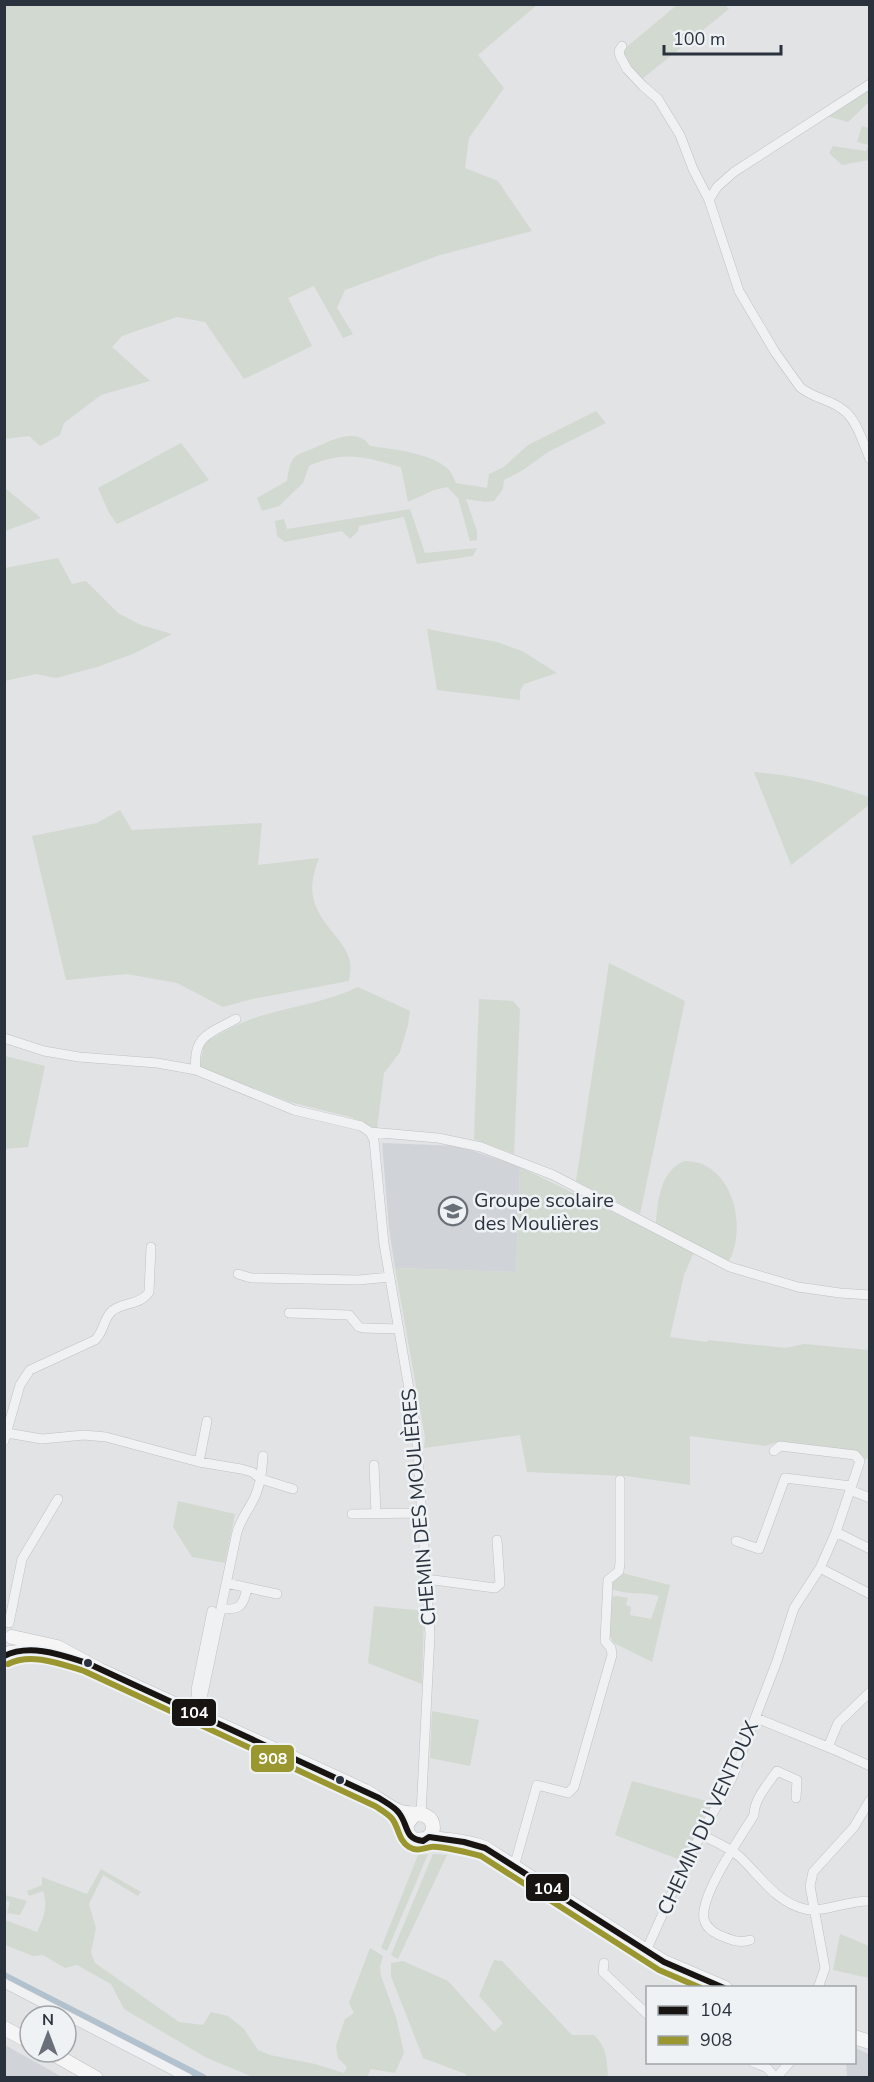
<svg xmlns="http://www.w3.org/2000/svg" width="874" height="2082" viewBox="0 0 874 2082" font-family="'Nunito Sans',sans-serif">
<rect width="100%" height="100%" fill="#e1e3e5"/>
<path fill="#d0d3d8" d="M382 1143 459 1146 520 1167 516 1272 395 1268 389 1228Z
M5 2045 62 2077H5Z
M855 2048 869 2054V2077H847L846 2063 854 2062Z"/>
<path fill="#d2d9d1" d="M4 5H537L478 55 504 88 469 138 465 168 498 181 532 231 440 255 345 290 337 308 353 334 343 338 314 286 288 298 312 346 244 379 205 322 177 317 122 336 112 347 150 381 101 395 64 423 60 435 40 446 29 436 5 439Z
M677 5H725L729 9 642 79C633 71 622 63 623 50Z
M869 88V102L848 122 827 116Z
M862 126 869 128V160L842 165 829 153 833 146 866 151 869 145 857 142Z
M596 411 606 423 548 452 523 470 504 480 503 489 494 501 485 502 466 499 477 531V540L470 541 458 498 447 487 434 490 408 502 401 467C364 457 345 450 309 466L303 483 279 506 262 511 257 498 287 481C288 474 289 465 293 459 297 453 308 451 314 448 330 441 357 426 370 446 392 449 433 453 449 470 452 473 454 479 456 483L487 488 489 474 504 467 528 445Z
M181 443 209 480 117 524 109 513 98 488Z
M5 488 41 518 5 531Z
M410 509 425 553 477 548 473 556 417 564 404 517 359 526 358 531 350 539 342 531 285 542 277 536 275 521 284 519 287 529Z
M58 558 72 584 86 581 118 613 141 625 172 634 133 654 97 667 56 678 36 674 5 681V568Z
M427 629 497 642 522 651 557 673 524 684 520 691V700L437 690Z
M754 772C794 775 832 784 869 797V805L791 865Z
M120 810 132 830 262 823 258 865 319 858C306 892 312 907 334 934 341 943 348 951 350 962 351 968 350 975 349 981L252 999 223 1007 177 983 127 974 66 980 32 836 97 823Z
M609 963 685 1001 640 1214 576 1181Z
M358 987 410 1011 408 1025 400 1052 384 1073 377 1129 350 1117 290 1102 200 1067 204 1043C225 1031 244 1020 268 1014 298 1005 330 1001 358 987Z
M479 999 513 1001 520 1009 514 1154 474 1139Z
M5 1056 45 1066 28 1147 5 1149Z
M684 1161C732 1160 748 1226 729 1261L656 1225C657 1203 660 1171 684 1161Z
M520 1167 694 1252 684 1275 670 1337 707 1342 708 1340 786 1348 804 1344 869 1350V1458L865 1459 857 1452 778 1442 765 1446 690 1436V1485L626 1476 527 1472 520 1435 424 1448 425 1437 395 1268 516 1272Z
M178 1501 235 1514 225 1563 192 1557 173 1527Z
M622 1573 670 1585 652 1662 614 1643 610 1636 612 1597 616 1596 628 1598 626 1605 631 1607 630 1615 651 1619 659 1596C645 1592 625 1595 612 1589V1580Z
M374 1606 424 1611 422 1684 368 1663Z
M432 1711 479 1720 470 1766 430 1758Z
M632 1781 714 1803C709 1810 702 1811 704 1821L683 1861 615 1835Z
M428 1854 387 1951 381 1948 418 1855Z
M433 1854 447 1855 398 1959 391 1955Z
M101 1869 141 1892 138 1896 103 1875 89 1904 96 1928 91 1952 95 1963 179 2022 203 2025 211 2012 228 2016 244 2029 258 2050 270 2055 315 2064 344 2073 347 2067 338 2058 336 2046 345 2019 354 2013 349 2003 370 1948 383 1956 380 1967 381 1976 396 2017 404 2053 395 2073 371 2069 367 2077H253L207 2058 124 2009 111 1984 77 1965 65 1968 43 1955 33 1956 5 1945V1920L37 1932C44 1917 48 1907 43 1891L29 1896 27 1891 42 1885V1877L87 1894Z
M5 1895 27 1901 20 1915 7 1913 10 1902 5 1900Z
M840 1934 869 1946V1978L833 1970Z
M494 1960 502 1961 572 2035H594C607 2048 607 2060 608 2077H466V2074L423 2058 391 1976V1963L403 1961 448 1981 494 2032 503 2023 479 1996Z"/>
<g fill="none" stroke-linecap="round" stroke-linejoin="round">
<path stroke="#b1c1ce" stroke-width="8" d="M4 1976 203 2078"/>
<g stroke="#bfc1c3" stroke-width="10">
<path id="street" d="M622 46 619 51 620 56 627 69 643 86 658 99 680 135 693 169 709 200 739 291 775 352 800 387C812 398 829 399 842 409 857 419 863 443 870 459
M709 200 717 187 734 172 870 84
M4 1038 44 1051 79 1057 157 1063 196 1070 294 1110 361 1126 370 1132 374 1140 384 1244 416 1429 430 1634 421 1814
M196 1070C192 1036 210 1033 236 1019
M370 1132 438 1138 481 1147 553 1175 730 1267 798 1287 840 1293 870 1295
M238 1274 251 1278 358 1280 390 1277
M289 1313 349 1315 359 1327 363 1328 399 1329
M7 1433 42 1439 84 1435 106 1437 199 1462 241 1469 252 1472 261 1479 293 1489
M4 1441 20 1385 30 1370 95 1340C104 1332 103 1319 112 1311 123 1302 141 1305 149 1292L151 1247
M774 1451 780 1446 855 1455 860 1461
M199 1462 207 1421
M374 1465 376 1513
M850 1490 870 1498
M352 1514 422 1513
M836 1532 870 1549
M736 1541 759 1549 785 1478 851 1486
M820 1568 870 1594
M426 1579 495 1588 500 1584 497 1540
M226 1583 277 1594
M221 1609C241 1610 243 1606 247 1588
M9 1623 22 1559 58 1499
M197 1699 196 1690 212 1611
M203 1716 201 1703 237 1532C241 1518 251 1507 256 1494 261 1482 262 1469 263 1456
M756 1718 835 1750 870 1766
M828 1747 838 1723 870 1692
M700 1834C713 1841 729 1847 740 1857 760 1876 777 1903 805 1909 824 1913 849 1900 870 1901
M513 1865 516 1860 537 1785 568 1793 574 1787 612 1655 611 1648 605 1641 608 1580 619 1571 620 1563V1480
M750 1940C738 1944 730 1939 719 1935 711 1931 706 1927 704 1919 699 1896 742 1835 754 1815 754 1799 768 1784 777 1771L797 1780 796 1798
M646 1951 686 1862 732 1778 777 1661 794 1608 820 1568 836 1532 860 1461
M604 1963 603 1972 648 2015
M4 1983 188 2078
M818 1988 825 1968 810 1886 813 1872 854 1827 870 1800
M753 2062 767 2068 776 2078
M776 2078 790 2062"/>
</g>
<g stroke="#bec0c3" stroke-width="15">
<path id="primary" d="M12 1637 57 1647 100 1670 365 1791C376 1797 387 1806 398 1811 409 1816 433 1809 433 1828 433 1833 430 1836 426 1839L414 1840 408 1834 406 1825 414 1815
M10 1653 41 1650
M429 1837C448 1841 467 1840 485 1848L646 1951 664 1962 725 1988
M4 2028 30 2042
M854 2037 870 2042
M50 2052 96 2078"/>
</g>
<use href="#street" stroke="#f0f1f3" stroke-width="9"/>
<use href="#primary" stroke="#f5f5f6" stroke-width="14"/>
<g stroke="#eff2f5" stroke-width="10">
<path id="bus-1" d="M4 1656C30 1643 62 1655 87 1663L379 1798C385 1802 395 1807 399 1813 409 1826 404 1839 423 1841L429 1837 464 1842 485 1848 664 1962 724 1988"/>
</g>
<g stroke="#eff2f5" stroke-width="10">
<path id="bus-2" d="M8 1664C31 1652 61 1664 84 1671L375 1806C381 1810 389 1814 393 1820 399 1829 399 1841 409 1847 417 1852 424 1848 431 1847 437 1845 474 1854 481 1856L659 1970 701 1988"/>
</g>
<use href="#bus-1" stroke="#171412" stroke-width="6"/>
<use href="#bus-2" stroke="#9b9730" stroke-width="6"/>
</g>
<defs>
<g id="school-ring" transform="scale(1.5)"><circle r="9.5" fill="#eff2f5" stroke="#6a7078" stroke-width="1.5"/><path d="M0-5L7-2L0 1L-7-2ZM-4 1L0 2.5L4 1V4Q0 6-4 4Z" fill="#6a7078"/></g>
</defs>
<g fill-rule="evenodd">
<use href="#school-ring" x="453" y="1211"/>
</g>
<g fill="#2a323d" stroke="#eff2f5" stroke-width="2">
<circle cx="88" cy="1663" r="5"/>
<circle cx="340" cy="1780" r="5"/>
</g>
<g text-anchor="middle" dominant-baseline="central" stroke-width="5" stroke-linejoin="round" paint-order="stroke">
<g font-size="20" fill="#2a323d" stroke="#eff2f5" text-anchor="start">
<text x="474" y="1200">Groupe scolaire<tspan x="474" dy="23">des Moulières</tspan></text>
</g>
<g font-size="20" fill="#2a323d" stroke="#eff2f5">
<text transform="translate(419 1507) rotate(-95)">CHEMIN DES MOULIÈRES</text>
<text transform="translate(708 1818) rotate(-65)">CHEMIN DU VENTOUX</text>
</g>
</g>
<g stroke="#eff2f5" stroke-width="2">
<rect x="171" y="1698" width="46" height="29" rx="6" fill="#171412"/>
<rect x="250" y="1744" width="45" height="29" rx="6" fill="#9b9730"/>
<rect x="525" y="1873" width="45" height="29" rx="6" fill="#171412"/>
</g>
<g font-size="16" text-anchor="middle" font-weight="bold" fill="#fff">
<text x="194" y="1718">104</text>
<text x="273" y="1764">908</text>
<text x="548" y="1894">104</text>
</g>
<rect width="874" height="2082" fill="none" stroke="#2a323d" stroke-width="12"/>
<rect x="646" y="1986" width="210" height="78" fill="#eff2f5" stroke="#a0a5ab" stroke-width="1.5"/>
<rect x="658" y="2006" width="30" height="9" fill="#171412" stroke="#a0a5ab" stroke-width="1.5"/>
<text x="700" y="2016" font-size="18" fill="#2a323d">104</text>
<rect x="658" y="2036" width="30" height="9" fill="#9b9730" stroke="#a0a5ab" stroke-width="1.5"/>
<text x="700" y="2046" font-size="18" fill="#2a323d">908</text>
<g transform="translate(48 2034)"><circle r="28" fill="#eff2f5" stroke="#a0a5ab" stroke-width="1.5"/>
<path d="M0-4.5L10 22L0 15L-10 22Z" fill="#6a7078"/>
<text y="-9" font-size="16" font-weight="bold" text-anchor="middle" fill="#2a323d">N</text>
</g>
<path d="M664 45v9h117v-9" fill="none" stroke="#2a323d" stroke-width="3"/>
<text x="673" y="45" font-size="18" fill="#2a323d" stroke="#eff2f5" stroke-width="4.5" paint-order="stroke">100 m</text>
</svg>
